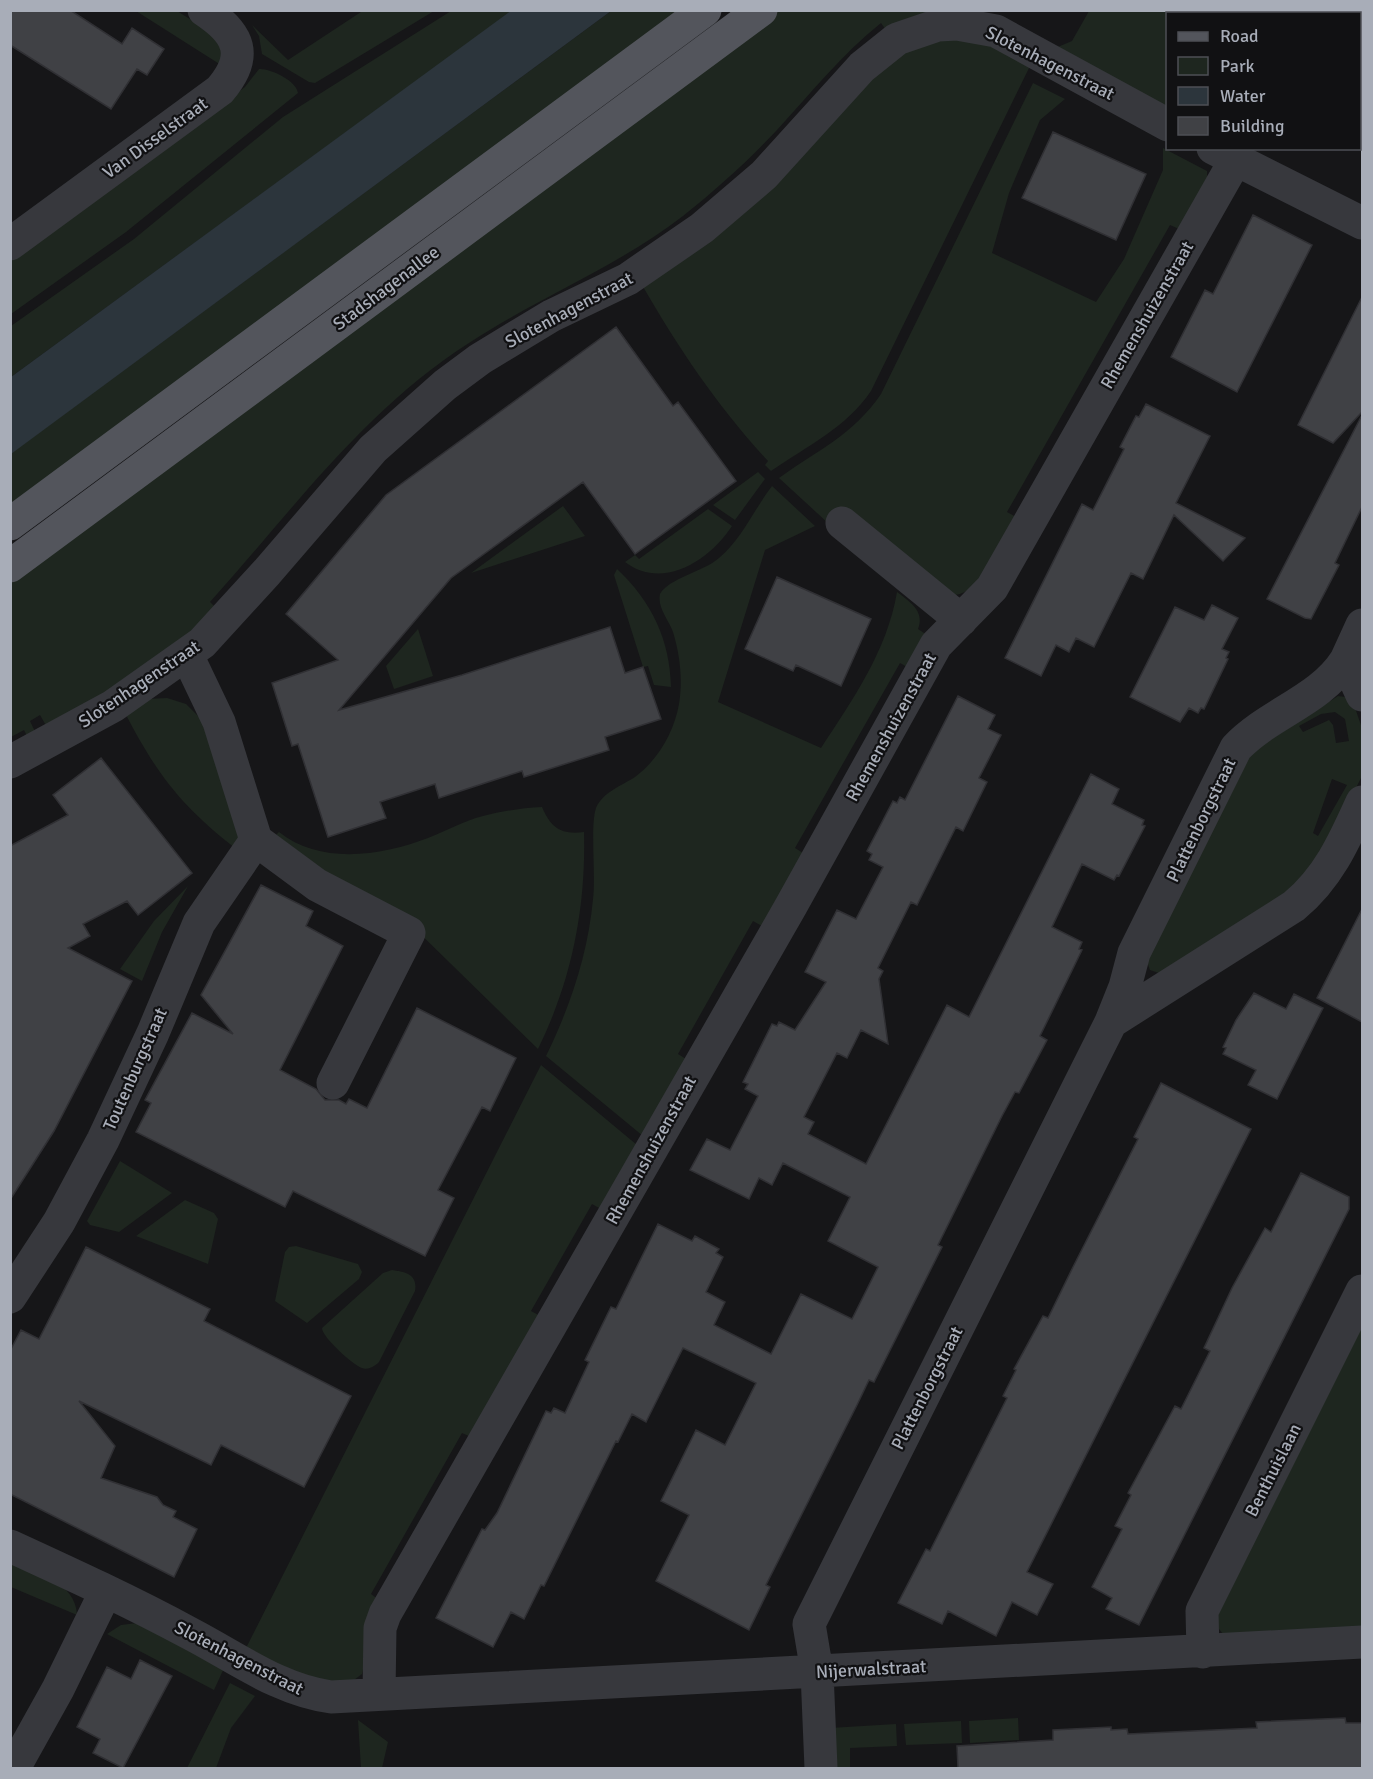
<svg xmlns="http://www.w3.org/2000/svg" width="1373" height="1779" viewBox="0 0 1373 1779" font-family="Signika,sans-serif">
<rect width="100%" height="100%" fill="#161618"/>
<path fill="#1e261f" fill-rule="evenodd" d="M364 10 434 11 315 83 309 82 262 54 259 36 252 25 288 60Z
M136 11H177L209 31 222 50 221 65Z
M451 11H512L11 377V326L134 239 283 117Z
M611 11H692L11 513 10 454Z
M777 11H1004L949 12 888 33 881 23C841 55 811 93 777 130 748 161 716 190 683 216 617 267 539 297 469 343 364 410 292 511 210 602L218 610 175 650 48 729 40 715 30 721 37 736 29 740 24 730 11 737V580Z
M1089 11H1231L1229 14H1168L1167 109 1053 49 1072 41Z
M966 33 1030 66 871 391C846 428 807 446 771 471L765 465 768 461C718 407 679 349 642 285L896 53Z
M259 69C270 68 297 81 298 93L126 232 11 314 10 261 245 87Z
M1033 83 1065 99 1040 120 1009 193 992 253 1096 302 1124 259 1163 170V148L1207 171V178L1179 229 1170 225 1007 512 1016 517C1003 540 982 594 954 595L829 524 779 478C818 450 853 435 881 394Z
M758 472 765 479 735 520 713 505Z
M772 486 815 526 765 550 718 702 821 748C853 699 887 651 897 592 910 602 925 611 918 629L927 635 909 668 900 663 795 848 803 853 762 926 753 921 678 1054 686 1059 643 1136 546 1056C570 1007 588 954 593 899 596 876 590 826 596 808 603 792 621 786 635 777 658 760 674 732 679 704 683 680 680 655 673 632 669 620 657 608 660 594 669 578 703 572 719 558 742 539 754 509 772 486Z
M563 506 585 536 471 573Z
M708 509 732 526C710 560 663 591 625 562L635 555 639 559Z
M617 569C652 602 670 640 671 687L654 685 648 666 643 667 614 575Z
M418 629 433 676 394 689 386 666Z
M1338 696 1345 697 1354 705 1362 728V776L1311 877 1159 973 1150 970 1145 956 1247 755ZM1335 712 1345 719 1349 741 1336 743 1333 725 1329 720 1303 732 1299 726 1321 714ZM1332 779 1347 785 1318 836 1313 833Z
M167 698 186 704 201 719 240 832 235 848C180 805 156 773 124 711L147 699Z
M542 807C551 828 561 835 584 832 586 908 572 980 538 1049L405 919 344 885 276 835 279 832C320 865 381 856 428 838 446 831 464 821 483 816 502 811 522 808 542 807Z
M188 886 162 932 142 981 120 969 154 921Z
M541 1065 637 1145 601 1209 592 1204 531 1311 540 1316 471 1437 462 1433 371 1594 379 1600 362 1674 346 1686 334 1689 243 1654Z
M120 1161 172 1193 119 1232 90 1225 87 1221Z
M185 1200 214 1213 218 1219 208 1264 136 1236Z
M296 1246 358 1264 362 1272 359 1279 307 1323 275 1301 285 1252 289 1247Z
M392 1270C405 1272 418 1274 415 1291L379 1362C374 1367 368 1370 362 1368 353 1365 322 1337 322 1328L383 1273Z
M1362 1319V1633L1223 1634 1219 1629 1215 1612Z
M10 1559C36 1572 76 1582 77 1615L11 1587Z
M137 1623 225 1666 214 1690 107 1634 121 1625Z
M230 1683 255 1696 231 1728 216 1768H187Z
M1018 1718 1019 1740 970 1743 969 1721Z
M358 1720 388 1742 382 1768H361Z
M961 1721 962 1743 906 1745 904 1724Z
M896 1724 897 1746 850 1748V1768H832L830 1728Z"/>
<path fill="#2c353c" d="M512 10 611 11 11 454V377Z"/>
<path fill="#404145" stroke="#303034" stroke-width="1.5" d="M10 10H70L122 44 132 28 164 49 147 75 137 69 111 109 10 45Z
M1053 132 1146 174 1116 240 1022 198Z
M1253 215 1312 245 1237 392 1171 357 1205 290 1213 294Z
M1362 297V412L1333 443 1298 425Z
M616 327 673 406 678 402 736 481 635 554 583 482 451 578 339 710 462 675 610 627 625 673 643 667 661 719 605 737 609 750 524 777 522 771 439 798 435 784 380 802 386 818 328 837 298 744 292 746 272 683 338 660 286 614 386 495Z
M1146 404 1210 436 1176 503 1245 538 1223 561 1174 515 1143 579 1131 573 1094 647 1076 638 1069 652 1056 645 1041 676 1005 658 1082 504 1093 510 1124 449 1120 447 1136 416 1139 417Z
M1362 415V507L1335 563 1339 565 1311 619 1305 618 1267 599Z
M777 577 871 619 841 686 796 665 793 671 745 649Z
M1212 605 1238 618 1222 649 1229 652 1226 658 1228 659 1204 709 1201 708 1198 713 1189 708 1180 722 1130 697 1175 607 1204 620Z
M958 696 995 715 988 729 1001 735 979 778 987 782 963 831 956 827 917 905 911 902 878 968 883 971 879 979 888 1044 861 1030 847 1058 837 1053 804 1117 814 1122 808 1134 866 1164 947 1005 969 1017 1091 774 1119 789 1112 804 1144 820 1142 825 1145 826 1119 876 1117 875 1114 880 1082 864 1052 927 1082 942 1079 949 1082 950 1040 1036 1047 1040 1019 1093 1015 1092 1002 1116 938 1245 942 1247 874 1382 869 1380 857 1405 766 1585 770 1587 749 1630 656 1581 689 1515 661 1501 696 1430 725 1445 756 1383 683 1348 646 1422 632 1414 618 1442 616 1441 544 1586 541 1585 524 1619 511 1612 493 1647 436 1618 482 1529 485 1530 497 1513 546 1411 551 1413 554 1408 565 1413 589 1362 585 1360 611 1307 616 1309 658 1224 692 1241 695 1236 719 1249 716 1253 723 1257 706 1292 725 1302 714 1325 771 1354 801 1294 852 1319 878 1267 828 1241 850 1197 783 1163 772 1185 759 1178 749 1199 690 1170 707 1139 730 1150 758 1096 745 1089 748 1084 743 1082 772 1024 777 1026 779 1022 795 1030 826 982 805 972 837 910 856 919 883 867 869 860 872 854 867 851 893 801 897 803 900 797 905 800Z
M101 758 192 873 138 915 127 901 83 924 90 936 68 948 132 981 54 1131 10 1200V846L68 815 53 795Z
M261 885 313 911 306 926 343 946 280 1070 316 1089 325 1100H339L346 1104 349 1099 367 1108 417 1008 516 1058 490 1111 482 1107 438 1190 454 1198 425 1256 293 1191 285 1207 136 1132 151 1103 145 1100 192 1013 233 1034 201 995Z
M1362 909V1022L1317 998Z
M1254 993 1286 1009 1294 994 1323 1008 1277 1099 1248 1085 1256 1070 1223 1054 1226 1048 1223 1047 1236 1020Z
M1161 1083 1251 1129 1027 1572 1053 1584 1037 1615 1012 1602 996 1636 948 1611 942 1624 898 1603 926 1549 930 1551 1007 1398 1003 1396 1016 1370 1014 1369 1043 1316 1048 1318 1073 1267 1138 1139 1134 1137Z
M1301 1173 1349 1197V1209L1139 1625 1106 1609 1112 1598 1092 1587 1122 1529 1115 1526 1131 1495 1128 1493 1175 1406 1181 1409 1210 1351 1204 1348 1232 1288 1265 1228 1271 1232Z
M86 1247 210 1309 204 1321 351 1396 304 1487 221 1445 211 1465 79 1401 115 1446 101 1478 157 1497 163 1505 176 1511 173 1517 197 1529 174 1577 10 1494V1351L21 1330 39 1339Z
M140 1660 172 1676 123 1768 93 1753 100 1739 77 1727 107 1667 131 1679Z
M1345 1718 1346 1723H1362V1768H958L957 1746 1053 1740V1730L1111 1727V1730L1127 1729 1128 1734 1257 1728 1256 1722Z"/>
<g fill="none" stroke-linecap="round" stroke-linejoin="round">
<path stroke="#37383d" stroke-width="33" d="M1239 14 1240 10
M1213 148 1362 223
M10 244 220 90C249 56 240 34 204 10
M842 523 961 620
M187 655 219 722 256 840 317 885 409 933 333 1083
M1346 660 1362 625
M10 762 113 706 202 643 267 572 373 449 445 385 480 359 551 316 628 279 702 228 764 175 862 67 897 39 938 25 957 24 996 31 1168 125
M1111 1022 1294 906C1328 878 1344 842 1362 802
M10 1297 59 1222 103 1140 153 1033 199 923 256 840
M10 1546C71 1574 132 1602 191 1634 237 1658 279 1690 331 1697L1362 1642
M1203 1652 1202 1611 1362 1291
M379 1693 380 1628 385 1614 791 906 936 645 992 588 1236 159
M14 1768 58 1689 106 1591
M821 1768 817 1672 809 1624 1111 1022 1125 987 1134 953 1236 748C1269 713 1320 701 1346 660L1362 695"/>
<path stroke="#53555c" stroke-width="33" d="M10 524 705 10
M10 566 761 10"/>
</g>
<g text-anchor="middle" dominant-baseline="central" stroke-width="4.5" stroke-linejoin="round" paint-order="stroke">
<g font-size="18" fill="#a8adb8" stroke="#111113">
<text transform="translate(1050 63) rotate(27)">Slotenhagenstraat</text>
<text transform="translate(155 138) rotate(-36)">Van Disselstraat</text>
<text transform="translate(386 288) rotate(-37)">Stadshagenallee</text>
<text transform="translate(569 310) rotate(-28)">Slotenhagenstraat</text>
<text transform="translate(1147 315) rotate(-60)">Rhemenshuizenstraat</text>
<text transform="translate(139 684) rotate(-34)">Slotenhagenstraat</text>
<text transform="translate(891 727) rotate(-61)">Rhemenshuizenstraat</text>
<text transform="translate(1201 820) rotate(-64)">Plattenborgstraat</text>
<text transform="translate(135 1069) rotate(-66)">Toutenburgstraat</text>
<text transform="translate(651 1150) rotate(-61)">Rhemenshuizenstraat</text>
<text transform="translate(927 1388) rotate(-63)">Plattenborgstraat</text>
<text transform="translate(1273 1470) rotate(-63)">Benthuislaan</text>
<text transform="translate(239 1658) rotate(27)">Slotenhagenstraat</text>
<text transform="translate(871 1669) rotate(-3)">Nijerwalstraat</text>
</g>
</g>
<rect width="1373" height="1779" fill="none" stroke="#a8adb8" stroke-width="24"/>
<rect x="1166" y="12" width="195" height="138" fill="#111113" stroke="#4d4f55" stroke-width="1.5"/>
<rect x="1178" y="32" width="30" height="9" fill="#53555c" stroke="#4d4f55" stroke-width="1.5"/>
<text x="1220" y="42" font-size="18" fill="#a8adb8">Road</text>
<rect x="1178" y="57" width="30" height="18" fill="#1e261f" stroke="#4d4f55" stroke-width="1.5"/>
<text x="1220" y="72" font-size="18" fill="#a8adb8">Park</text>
<rect x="1178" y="87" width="30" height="18" fill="#2c353c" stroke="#4d4f55" stroke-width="1.5"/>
<text x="1220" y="102" font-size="18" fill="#a8adb8">Water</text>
<rect x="1178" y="117" width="30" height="18" fill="#404145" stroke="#4d4f55" stroke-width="1.5"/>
<text x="1220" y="132" font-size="18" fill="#a8adb8">Building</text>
</svg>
